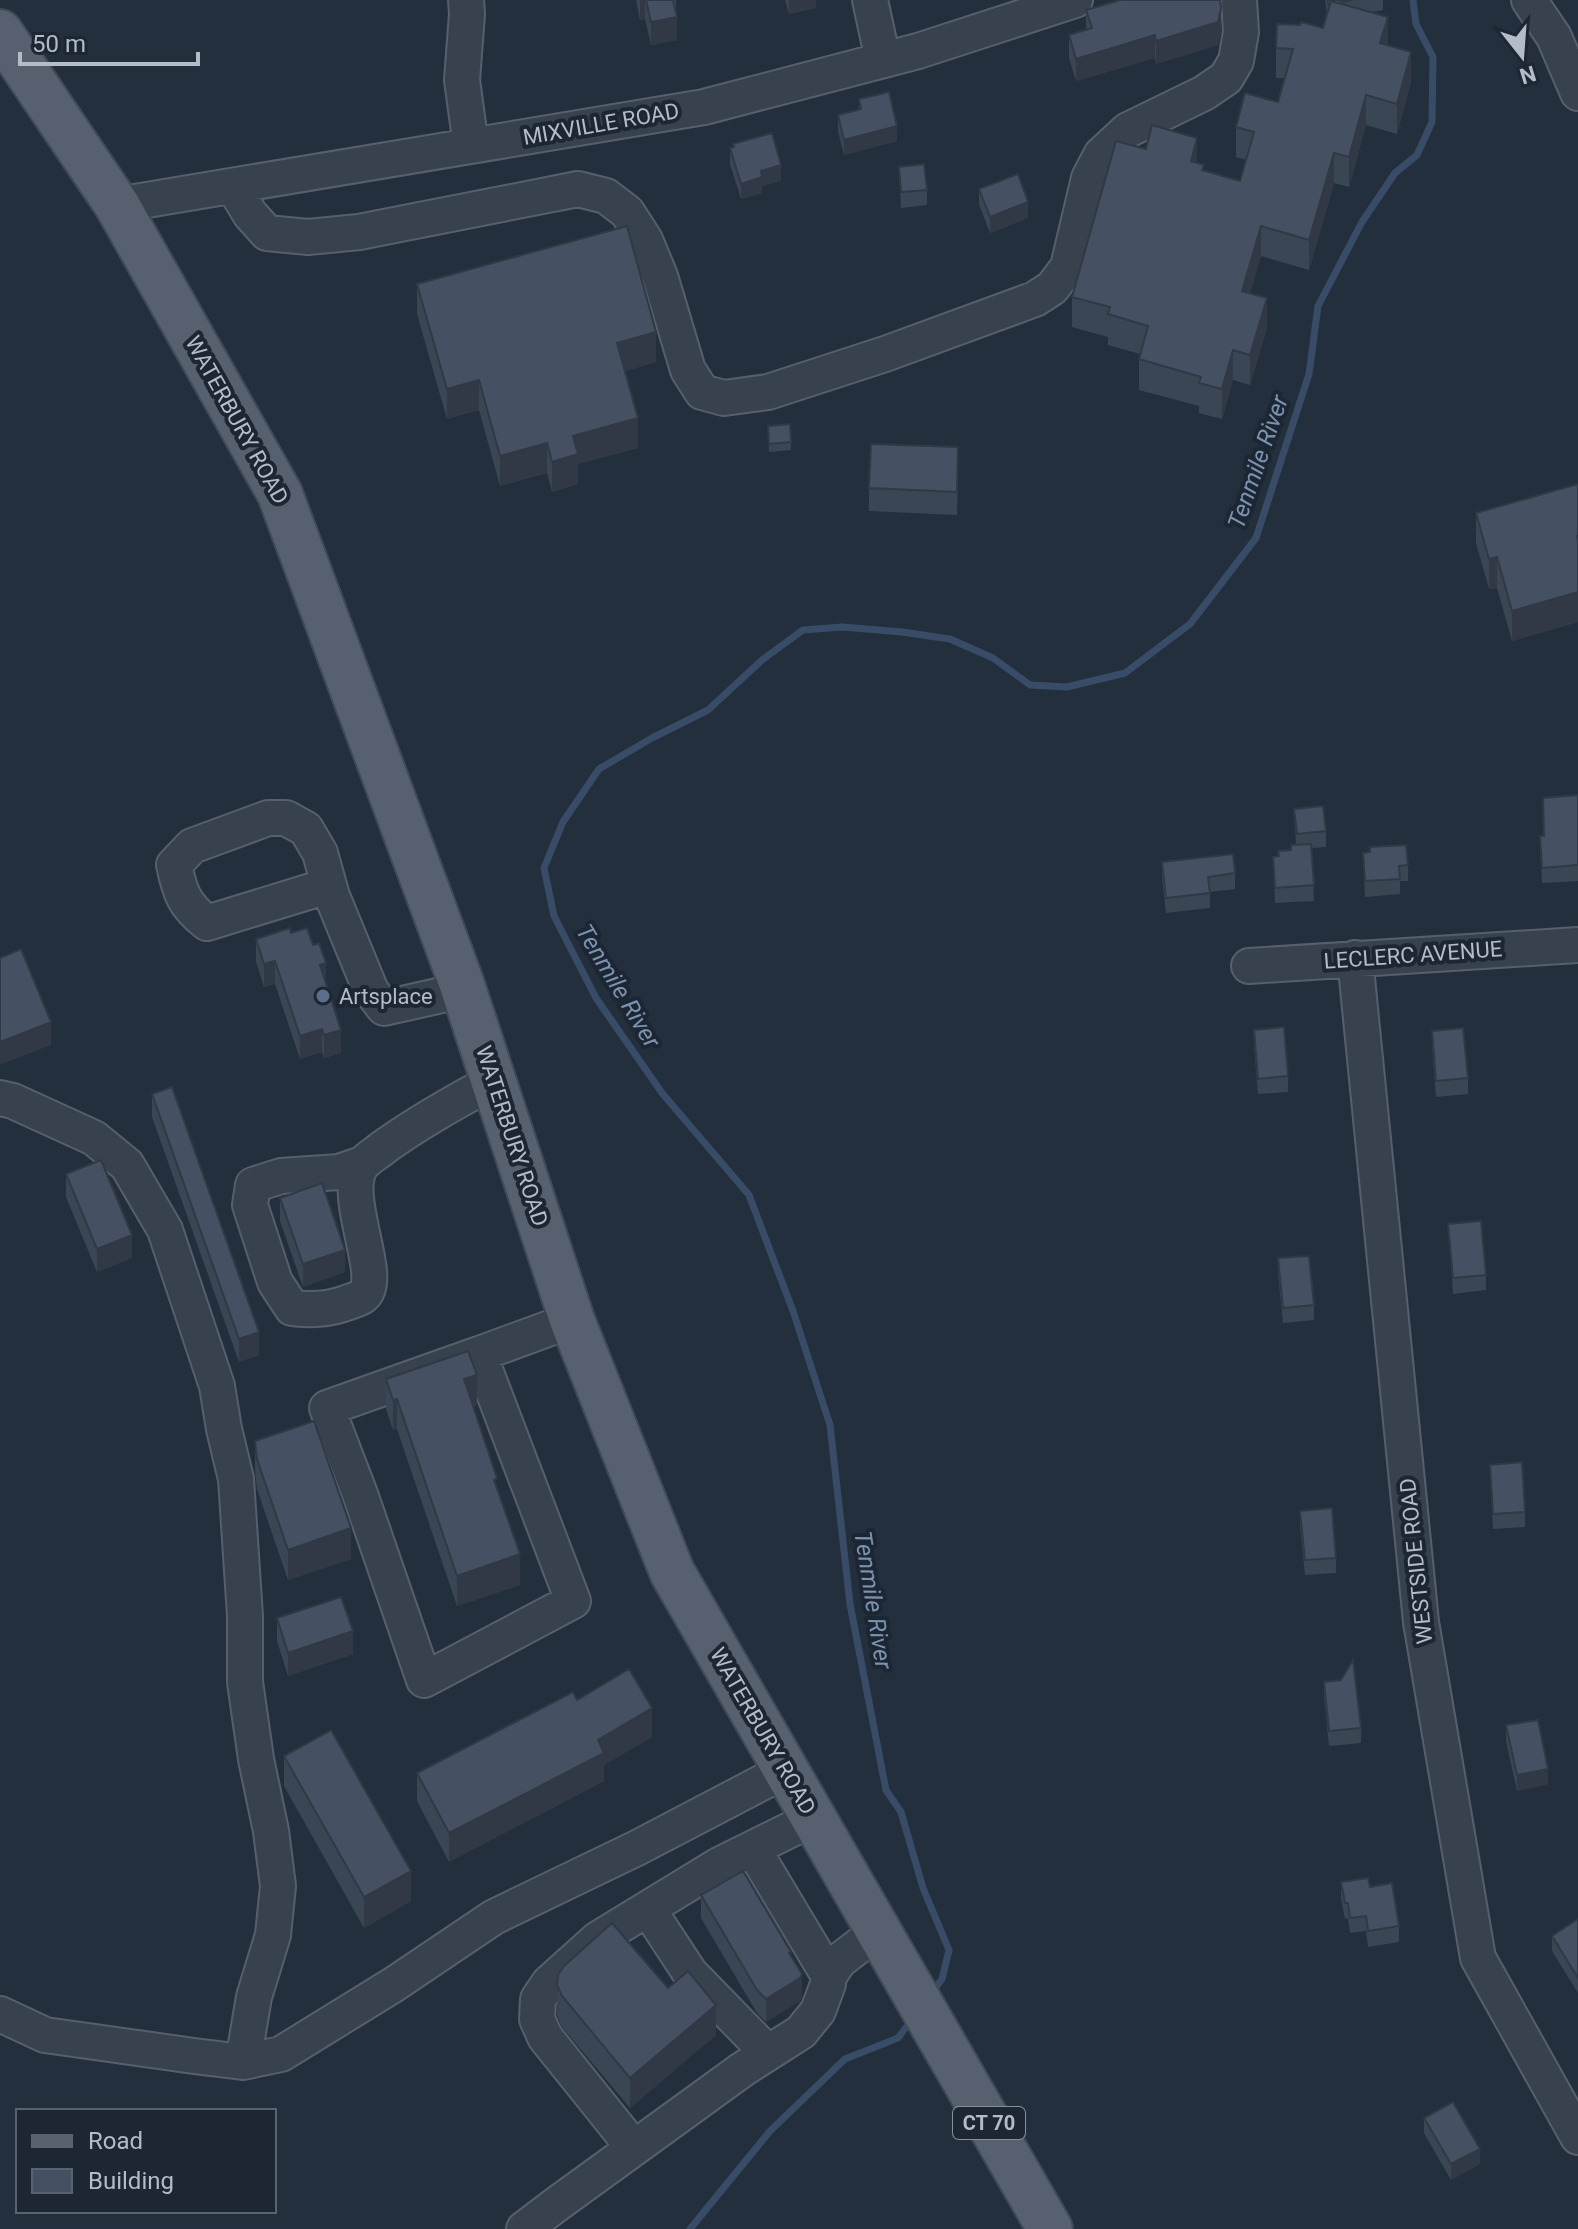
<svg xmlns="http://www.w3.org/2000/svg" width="1578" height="2229" viewBox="0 0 1578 2229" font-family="Roboto,sans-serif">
<rect width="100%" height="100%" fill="#242f3e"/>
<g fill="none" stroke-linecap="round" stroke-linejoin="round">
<path stroke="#394c67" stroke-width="7" d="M930 1995 942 1979 949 1950 923 1888 901 1812 886 1790 850 1604 830 1425 793 1311 749 1195 662 1093 596 998 554 916 544 868 563 822 599 769 652 738 708 710 762 660 803 630 842 627 902 632 950 639 993 658 1030 685 1067 687 1125 673 1190 624 1256 538 1309 374 1318 306 1362 222 1395 173 1417 155 1432 122 1433 57 1416 24 1413 0
M690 2229 770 2131 845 2059 898 2038 913 2018"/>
<g stroke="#565f6c" stroke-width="38">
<path id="minor" d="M466 0 467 14 462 80 471 146
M870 0 883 60
M1529 0 1554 37 1578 93
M233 186 250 214 267 233 308 237 359 232 578 189 606 196 627 212 645 240 660 276 688 370 702 392 724 398 768 392 885 354 1035 299 1052 288 1068 267 1089 178 1101 155 1128 130 1204 93 1226 78 1236 61 1241 32 1239 0
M117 205 704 107 918 51 1075 0
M332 896 320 853 306 829 286 818H268L192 846 174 865C180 893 184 905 207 923L321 888 332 896 371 991 384 1008 464 990
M1355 958 1421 1622 1478 1958 1578 2137
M1249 966 1578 945
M0 1098 13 1101 94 1138 127 1165 165 1230 217 1386 224 1429 236 1479 245 1616V1682L256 1759 271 1831 278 1886 273 1935 254 1997 243 2062
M362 1164 339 1172 281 1176 253 1185 250 1205 275 1282 292 1308C311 1310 328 1310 346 1303 351 1301 359 1299 363 1296 385 1279 341 1197 361 1166 366 1159 377 1153 384 1147 419 1122 456 1101 494 1081
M479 1354 327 1408 360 1494 424 1680 573 1601 479 1354 572 1320
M753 1849 829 1976
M648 1909 690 1973 768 2053
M0 2014 45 2035 194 2056 243 2062 281 2054 393 1985 494 1917 637 1848 786 1770
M634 2148 545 2037 537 2019 538 1999 549 1983 598 1939 719 1865 814 1818
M524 2229 557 2204 743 2069 801 2032 818 2011 828 1984 829 1976 839 1961 878 1931"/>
</g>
<g stroke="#414a57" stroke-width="48">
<path id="major" d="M0 32 117 205 280 494 461 982 572 1320 672 1572 1050 2229"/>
</g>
<use href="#minor" stroke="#38414e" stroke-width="34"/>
<use href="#major" stroke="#56606e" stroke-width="44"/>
</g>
<path fill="#3b4654" d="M636 0H676L677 40 651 45 645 19 640 20Z
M785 0H816V8L789 14Z
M1325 0H1383V10L1371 12 1388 45 1411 82 1397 134 1366 125 1349 187 1334 183 1309 270 1261 256 1250 293 1267 328 1250 385 1233 380 1222 419 1199 413V406L1139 390V359L1140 354 1108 345V337L1072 327V297L1197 163 1204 171 1240 181 1246 160 1236 157V127L1278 102 1285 78H1276V48L1323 28 1327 14Z
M1086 10 1221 31 1218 45 1156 64 1155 58 1076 81 1069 58V35L1086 30Z
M859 99 897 141 844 155 838 131V115L859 110Z
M733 144 781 181 762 186V193L741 199 730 164V148L733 147Z
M899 167 927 190V205L901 208Z
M979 189 1028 218 990 233 979 204Z
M417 284 656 362 625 371 638 448 578 464V484L552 492 547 473 500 486 479 410 447 419 417 314Z
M768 433 791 442V450L769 452Z
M958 470 957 515 869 511V488Z
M1578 484V622L1512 641 1497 588 1489 589 1476 543V513Z
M1578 795V881L1542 883 1540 836H1544Z
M1294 809 1326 831V847L1312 848 1314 901 1275 903 1273 857H1278L1291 850 1296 845Z
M1363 853 1408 865V881H1400V894L1365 897Z
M1162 862 1235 873V889L1210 892V908L1166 913 1162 877Z
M291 933 326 983 341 1053 324 1058 322 1052 300 1059 275 984 264 987 256 962V939Z
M1254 1030 1288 1076V1092L1258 1094 1254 1046Z
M1432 1031 1468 1078V1094L1436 1097 1432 1046Z
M152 1094 259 1355 239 1362 152 1117Z
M66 1174 132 1258 97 1272 66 1197Z
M280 1198 345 1272 303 1287 280 1221Z
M1448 1224 1486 1275V1290L1453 1294Z
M1278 1258 1314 1305V1320L1283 1323 1278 1274Z
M386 1379 477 1405 473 1406 497 1488 520 1585 457 1606 397 1429 393 1430 386 1409Z
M255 1441 351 1559 288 1580 257 1489 255 1471Z
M1490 1465 1525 1512V1527L1493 1529Z
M1300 1511 1336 1558V1573L1305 1575 1300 1526Z
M277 1618 353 1654 288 1676 277 1641Z
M1341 1680 1361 1728V1743L1329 1746 1324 1697V1682Z
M577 1700 652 1737 604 1765V1781L449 1862 417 1801V1773Z
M1506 1725 1548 1784 1517 1791 1506 1741Z
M284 1756 411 1901 364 1928 284 1786Z
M1341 1882 1370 1887 1399 1926V1942L1368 1947 1366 1931 1350 1933 1348 1918 1345 1919 1341 1898Z
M701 1895 791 1956 802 1997 800 2001 766 2022 757 2013 701 1918Z
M1578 1919V1993L1552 1951V1936Z
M558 1975 668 1988 716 2035 630 2108 562 2027 557 2015Z
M1424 2118 1480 2164 1451 2180 1424 2133Z"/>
<path fill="#303945" d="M640 0H645V19L640 20Z
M789 0H816V8L789 14Z
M1221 8V31L1218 45 1156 64V41Z
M677 17V40L651 45V22Z
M1388 17V47L1380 43Z
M1155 35V58L1076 81V59Z
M1411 52V82L1397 134V104Z
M1366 95V125L1349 187V157Z
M897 126V141L844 155V140Z
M1197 138V168L1191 161Z
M1334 153V183L1309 270V240Z
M781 165V181L762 186V193L741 199V184L761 171Z
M1028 202V218L990 233V217Z
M1261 226V256L1242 321V291Z
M1267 298V328L1250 385V355Z
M656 332V362L617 373V343Z
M1233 350V380L1222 419V389Z
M479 380V410L447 419V389Z
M638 418V448L578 464V484L552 492V462L573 436Z
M547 443V473L500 486V456Z
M1497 557V588L1489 589V559Z
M1578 592V622L1512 641V611Z
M275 961V984L264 987V964Z
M326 963V986L320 965Z
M51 1022V1045L0 1065V1042Z
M322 1029V1052L300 1059V1036Z
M341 1030V1053L324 1058V1035Z
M132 1235V1258L97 1272V1249Z
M345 1250V1272L303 1287V1264Z
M259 1332V1355L239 1362V1339Z
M477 1375V1405L464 1409V1379Z
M397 1399V1429L393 1430V1400Z
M351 1528V1559L288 1580V1550Z
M520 1554V1585L457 1606V1576Z
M353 1631V1654L288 1676V1653Z
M652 1708V1737L604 1765V1781L449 1862V1833L598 1740Z
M1548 1769V1784L1517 1791V1775Z
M411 1871V1901L364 1928V1897Z
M802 1974V1997L800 2001 766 2022V1999Z
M716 2005V2035L630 2108V2078Z
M1480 2149V2164L1451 2180V2164Z"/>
<path fill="#455162" stroke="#303945" stroke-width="2" d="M646 0H673L677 17 651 22Z
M1120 0H1220L1221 8 1218 22 1156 41 1155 35 1076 59 1069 35 1092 28 1086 10Z
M1328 0H1352L1338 3 1331 1 1330 4H1328Z
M1331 1 1388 17 1380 43 1411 52 1397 104 1366 95 1349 157 1334 153 1309 240 1261 226 1242 291 1267 298 1250 355 1233 350 1222 389 1199 383 1201 377 1139 359 1148 326 1108 314 1110 307 1072 297 1116 141 1146 149 1152 125 1197 138 1191 161 1204 165 1202 170 1240 181 1254 132 1236 127 1245 93 1278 102 1293 49 1276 48 1277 24 1300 25 1301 22 1323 28Z
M889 92 897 126 844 140 838 115 861 109 859 99Z
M772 133 781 165 761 171 762 177 741 184 730 148 734 147 733 144Z
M924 164 927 190 901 192 899 167Z
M1018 174 1028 202 990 217 979 189Z
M627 226 656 332 617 343 638 418 573 436 578 454 552 462 547 443 500 456 479 380 447 389 417 284Z
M790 424 791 442 769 444 768 426Z
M871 444 958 447 957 492 869 488Z
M1578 484V536H1577L1578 541V592L1512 611 1497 557 1489 559 1476 513Z
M1578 795V865L1542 868 1540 836H1544L1543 798Z
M1323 806 1326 831 1297 834 1294 809Z
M1311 844 1314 885 1275 888 1273 857 1279 856 1278 851 1291 850V845Z
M1406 845 1408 865 1399 866 1400 879 1365 881 1363 853 1370 852V847Z
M1233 854 1235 873 1208 877 1210 893 1166 898 1162 862Z
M290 928 291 933 307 928 313 945 319 943 326 963 320 965 341 1030 324 1035 322 1029 300 1036 275 961 264 964 256 939Z
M21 949 51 1022 0 1042V958Z
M1284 1027 1288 1076 1258 1079 1254 1030Z
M1463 1028 1468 1078 1436 1081 1432 1031Z
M172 1087 259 1332 239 1339 152 1094Z
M101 1160 132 1235 97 1249 66 1174Z
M322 1183 345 1250 303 1264 280 1198Z
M1481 1221 1486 1275 1453 1278 1448 1224Z
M1309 1256 1314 1305 1283 1308 1278 1258Z
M468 1351 477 1375 464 1379 497 1478 494 1480 520 1554 457 1576 397 1399 393 1400 386 1379Z
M314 1421 351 1528 288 1550 257 1459 255 1441Z
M1522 1462 1525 1512 1493 1514 1490 1465Z
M1332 1508 1336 1558 1305 1560 1300 1511Z
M341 1597 353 1631 288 1653 277 1618Z
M1353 1660 1361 1728 1329 1731 1324 1682 1341 1680Z
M629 1669 652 1708 598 1740 604 1753 449 1833 417 1773 573 1692 577 1700Z
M1538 1720 1548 1769 1517 1775 1506 1725Z
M331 1730 411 1871 364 1897 284 1756Z
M743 1871 791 1952 789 1953 802 1974 800 1978 766 1999 757 1990 701 1895Z
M1368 1878 1370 1887 1392 1883 1399 1926 1368 1931 1366 1916 1350 1918 1348 1903H1345L1341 1882Z
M1578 1919V1978L1552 1936Z
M612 1923 668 1988 688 1971 716 2005 630 2078 562 1996 557 1985 558 1975 564 1966Z
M1453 2102 1480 2149 1451 2164 1424 2118Z"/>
<circle fill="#5c6f8a" stroke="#1d2633" stroke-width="3" cx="323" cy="996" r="8"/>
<g text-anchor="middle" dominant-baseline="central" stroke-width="8" stroke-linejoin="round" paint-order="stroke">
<rect fill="#1d2633" stroke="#878f9c" stroke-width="2" x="953" y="2107" width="72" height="32" rx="6"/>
<g font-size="20" font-weight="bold" fill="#b4bcc9">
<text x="989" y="2123">CT 70</text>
</g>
<g font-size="22" fill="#b4bcc9" stroke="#1d2633">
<text transform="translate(601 124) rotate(-10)">MIXVILLE ROAD</text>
<text transform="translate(237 420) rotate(61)">WATERBURY ROAD</text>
<text transform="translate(1413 955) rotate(-4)">LECLERC AVENUE</text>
<text transform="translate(512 1136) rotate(72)">WATERBURY ROAD</text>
<text transform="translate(1416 1561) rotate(-96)">WESTSIDE ROAD</text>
<text transform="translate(763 1731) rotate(60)">WATERBURY ROAD</text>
</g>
<g font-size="22" fill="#b4bcc9" stroke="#1d2633" text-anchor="start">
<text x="339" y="996">Artsplace</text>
</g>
<g font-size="24" font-style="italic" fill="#7c92b1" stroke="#1d2633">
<text transform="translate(1258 462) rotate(-71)">Tenmile River</text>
<text transform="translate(618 986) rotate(59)">Tenmile River</text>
<text transform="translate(873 1600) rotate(81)">Tenmile River</text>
</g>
</g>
<rect x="16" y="2109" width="260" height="104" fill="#1d2633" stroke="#59626f" stroke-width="2"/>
<rect x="32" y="2135" width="40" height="12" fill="#56606e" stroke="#59626f" stroke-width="2"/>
<text x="88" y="2149" font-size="24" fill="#b4bcc9">Road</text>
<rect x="32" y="2169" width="40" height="24" fill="#455162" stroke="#59626f" stroke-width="2"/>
<text x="88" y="2189" font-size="24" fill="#b4bcc9">Building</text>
<g transform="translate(1522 56) rotate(163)" stroke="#1d2633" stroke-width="6" paint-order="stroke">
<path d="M0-6L14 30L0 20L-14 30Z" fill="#b4bcc9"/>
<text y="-12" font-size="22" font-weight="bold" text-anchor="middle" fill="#b4bcc9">N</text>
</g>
<path d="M20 52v12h178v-12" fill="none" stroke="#b4bcc9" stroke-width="4"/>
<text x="32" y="52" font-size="24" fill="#b4bcc9" stroke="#1d2633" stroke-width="6" paint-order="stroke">50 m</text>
</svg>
